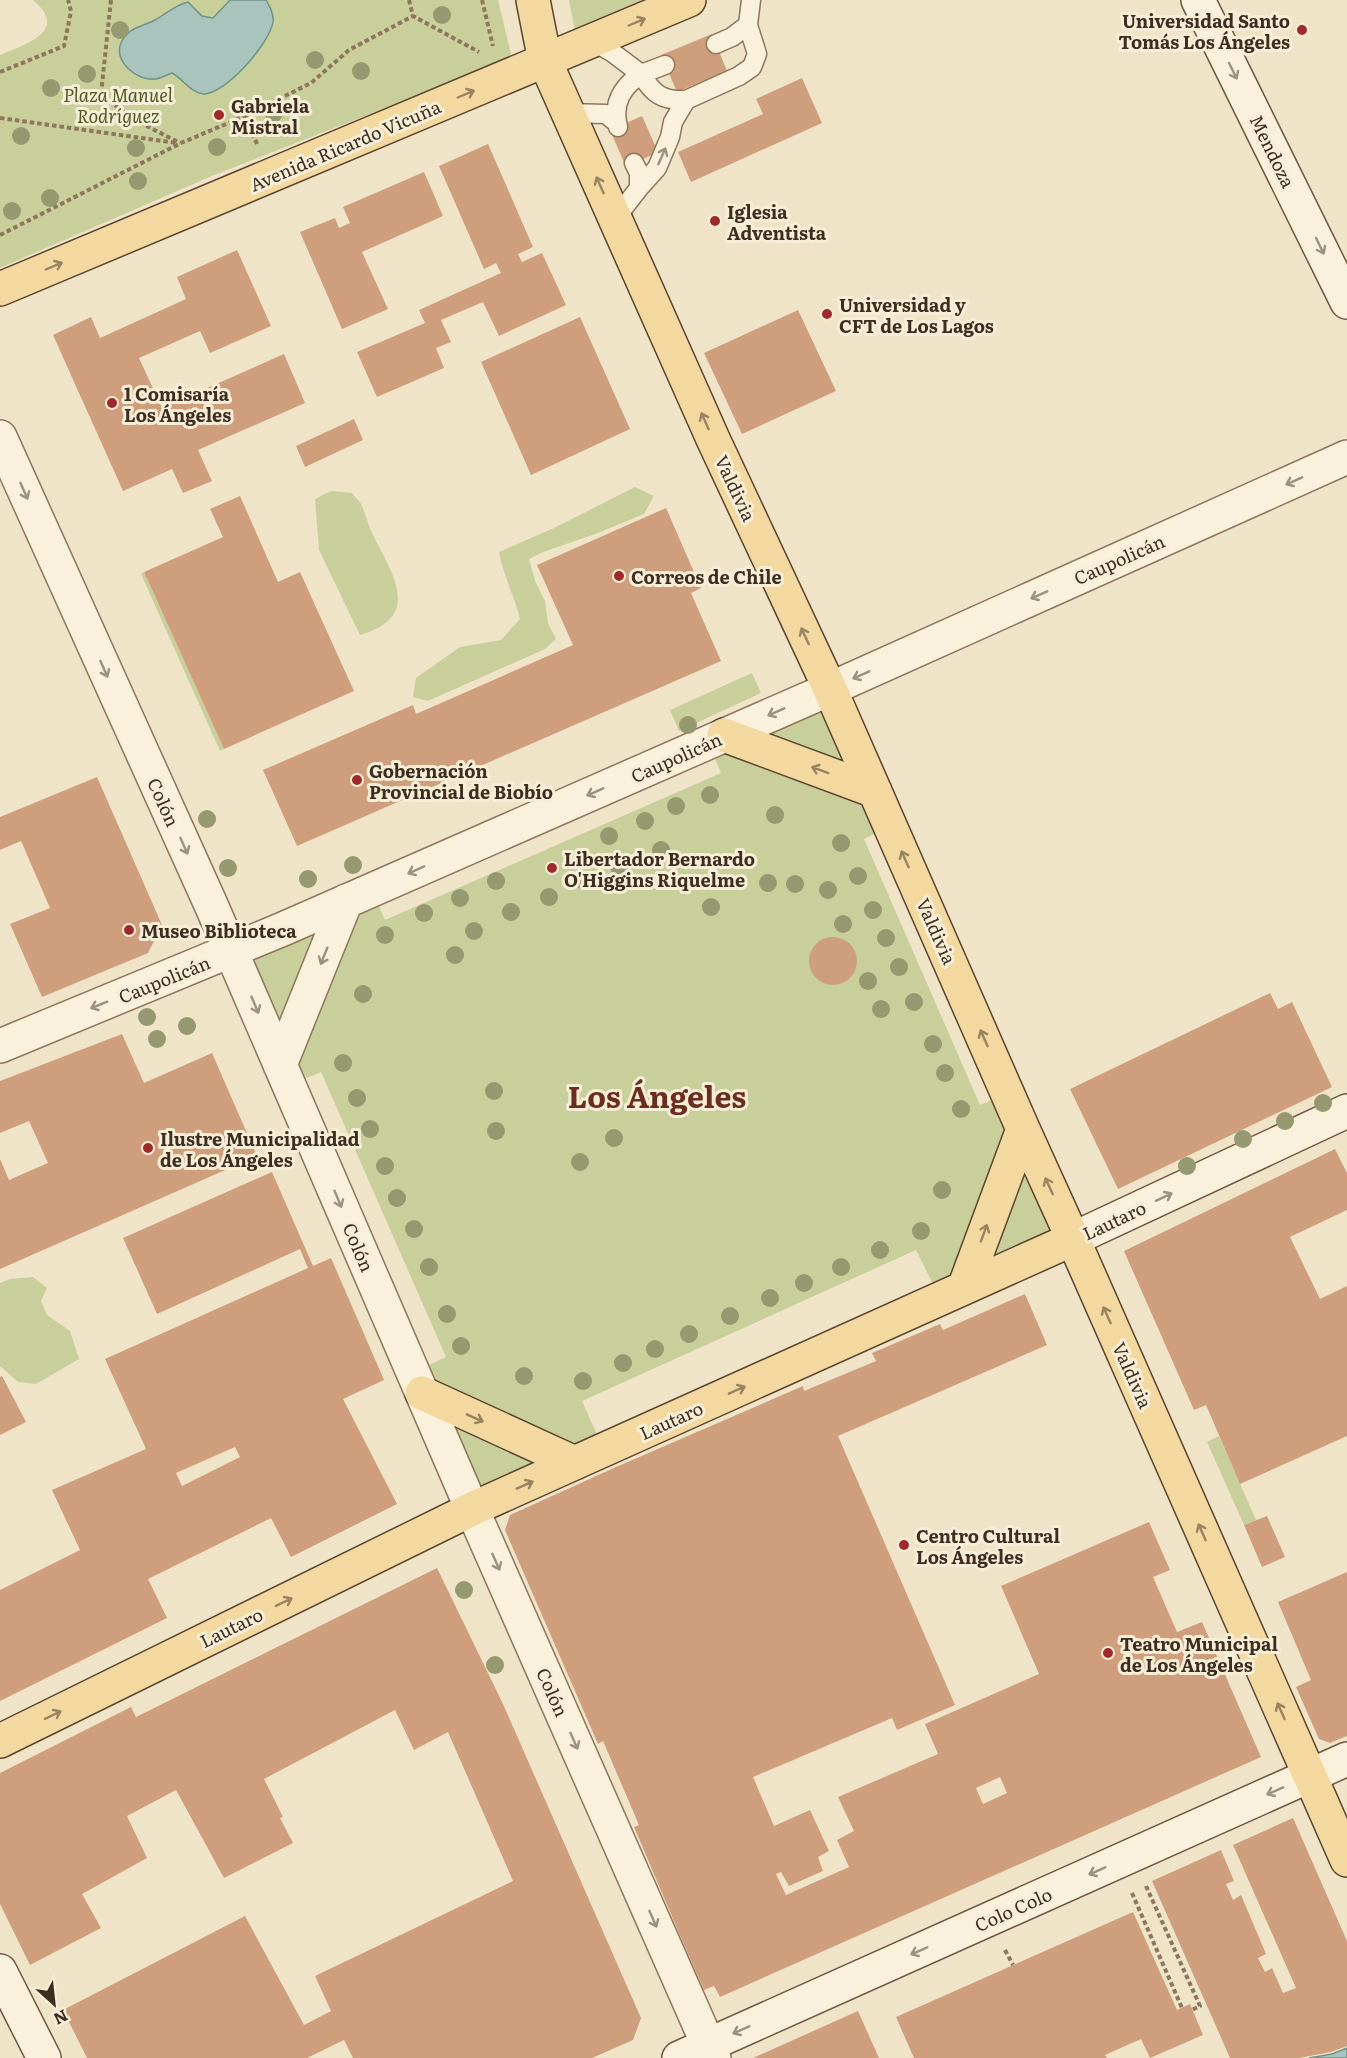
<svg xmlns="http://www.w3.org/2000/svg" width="1347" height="2058" viewBox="0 0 1347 2058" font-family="Literata,serif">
<rect width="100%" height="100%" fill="#f0e4c8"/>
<path fill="#c9cf9b" d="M33 0H498L512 58 212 176 0 268V55C26 44 70 31 33 0Z
M569 0H660L576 37Z
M635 487 654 496 644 514 598 533 543 552 529 559 535 581 545 601 548 623 556 639 545 649 428 701 413 697 416 678 460 647 501 640 520 619C514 595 503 575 499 552L554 528Z
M331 491 352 493C354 497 359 500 361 504 365 512 368 525 373 535 393 575 423 617 360 635L319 550 315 499Z
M144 572 224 749 220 751 141 574Z
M752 673 761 693 679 731 670 710Z
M827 695 886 828 864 839 980 1105 992 1100 1067 1238 939 1296 916 1250 582 1401 602 1446 474 1504 417 1371 446 1357 321 1072 293 1084 237 954 373 893 385 920 721 773 710 747Z
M33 1277 47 1288 41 1301 47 1315 70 1331 79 1359 36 1384 18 1382 0 1366V1283L10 1279Z
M1219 1436 1256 1520 1244 1525 1207 1442Z"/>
<path fill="#a9c4bc" stroke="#6f938a" stroke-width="1.5" d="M230 0H266C270 7 274 14 273 22 270 43 225 95 203 94 191 93 182 78 172 73 166 75 160 79 154 79 137 81 113 61 121 43 128 27 142 27 155 20 166 14 175 5 188 2L202 16 213 18Z
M1347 2048V2058H1309L1332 2054Z"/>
<path fill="#cf9f7d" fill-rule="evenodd" d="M712 34 727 71 677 92 661 55Z
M802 78 822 123 691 182 678 152 763 114 756 99Z
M642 116 658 152 626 167 610 130Z
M488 144 533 247 518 254 522 262 542 253 566 305 499 336 483 302 441 320 451 342 436 348 444 368 377 397 357 352 425 323 419 310 501 273 496 263 484 269 439 166Z
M424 172 443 216 362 252 388 309 342 329 300 232 335 218 339 228 350 223 343 207Z
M237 250 271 326 210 353 200 331 139 358 162 408 284 354 305 403 198 450 212 481 183 493 172 469 123 491 53 335 91 317 100 338 186 299 177 277Z
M798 310 836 391 742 434 704 353Z
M580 317 630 429 531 475 481 362Z
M354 419 363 440 305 467 296 446Z
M240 496 278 582 300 572 354 691 224 749 144 572 223 537 210 509Z
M666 508 701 588 691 593 721 661 297 846 263 770 413 705 416 714 573 645 537 565Z
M97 777 162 925 148 953 42 997 10 924 50 908 21 841 0 850V817Z
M809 961a24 24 0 1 1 48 0a24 24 0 1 1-48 0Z
M1270 993 1278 1009 1292 1002 1332 1087 1118 1189 1070 1089Z
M122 1034 144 1083 212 1053 257 1156 0 1269V1159L9 1180 48 1163 29 1121 0 1133V1081Z
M1335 1149 1347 1173V1210L1290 1237 1320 1299 1347 1286V1436L1240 1484 1206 1405 1194 1410 1124 1251Z
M272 1172 313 1266 331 1258 384 1380 343 1399 397 1504 291 1557 271 1518 148 1579 167 1618 0 1701V1590L80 1550 52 1490 146 1449 105 1359 308 1268 300 1249 157 1314 123 1238ZM235 1447 240 1457 182 1486 176 1473Z
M1025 1294 1047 1345 838 1436 955 1705 897 1730 892 1718 753 1777 774 1826 810 1810 829 1851 818 1857 823 1871 789 1886 781 1872 776 1874 786 1895 849 1867 837 1840 854 1831 838 1797 938 1754 925 1724 1039 1674 1001 1586 1149 1522 1170 1570 1153 1577 1177 1632 1202 1622 1261 1757 720 1997 714 1986 704 1990 682 1940 634 1827 639 1825 603 1741 598 1744 505 1530 510 1515 616 1467 803 1386 804 1391 876 1361 872 1353 940 1324 943 1330ZM1000 1777 1007 1793 983 1804 976 1788Z
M2 1376 26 1422 0 1435V1377Z
M1267 1516 1285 1557 1262 1567 1244 1525Z
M437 1568 503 1704 641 2018 633 2040 592 2058H353L344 2040 307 2058H87L63 2010 245 1916 304 2025 331 2011 315 1976 513 1881 448 1732 414 1750 395 1710 264 1779 283 1817 280 1818 293 1843 224 1878 176 1790 127 1816 147 1858 82 1894 101 1928 30 1965 0 1904V1773L131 1707 136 1717Z
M1347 1572V1736L1330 1743 1319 1739 1296 1687 1311 1680 1278 1602Z
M1293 1818 1347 1941V2046L1331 2052 1299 2058H1230L1152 1881 1221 1850 1234 1881 1226 1884 1233 1900 1241 1895 1266 1954 1258 1958 1265 1972 1272 1968 1283 1993 1296 1988 1233 1845Z
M1133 1912 1177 2010 1190 2004 1203 2035 1150 2058 1141 2039 1105 2055 1107 2058H914L896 2017Z
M858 2011 879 2058H753Z"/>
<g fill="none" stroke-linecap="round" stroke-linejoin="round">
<g stroke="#8d765c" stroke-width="21">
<path id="service" d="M592 41 613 53 641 74 665 65
M716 44 732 37 748 25
M567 113 606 114 617 123
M618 127C612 103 622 87 641 74 653 94 662 101 686 100
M634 163 639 173V188
M615 219 639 188 657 168 670 137 673 122 686 100 739 76 752 67 757 54 748 25 751 0"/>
</g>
<g stroke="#8d765c" stroke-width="36">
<path id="minor" d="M472 1509 714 2058"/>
</g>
<g stroke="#8d765c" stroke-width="36">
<path id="tertiary" d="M0 437 212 907 472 1509
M0 1046 283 929 830 689 1347 457
M280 1065 346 901"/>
</g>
<g stroke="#6f573f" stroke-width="36">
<path id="secondary" d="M1198 0 1347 302
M1073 1239 1347 1111
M0 1971 44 2058
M679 2058 1347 1759"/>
</g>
<g stroke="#5b4430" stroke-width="36">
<path id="primary" d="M533 0 545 61 713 439 830 689 1023 1129 1073 1239 1347 1860
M0 289 689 0
M724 735 875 791
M964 1288 1023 1129
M422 1393 575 1463
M0 1741 472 1509 1073 1239"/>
</g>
<path stroke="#8d765c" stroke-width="4" stroke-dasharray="4.5 3" stroke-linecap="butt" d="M111 0 101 94 133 119 180 143
M409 0 413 16 479 52
M482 0 493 46
M0 72 64 46 71 11 68 0
M0 118 177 143
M257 144 245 116 311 83 349 50 413 16
M0 235 181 143 245 116
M1146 1886 1200 2006 1192 2010
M1132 1893 1182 2008
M1005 1950 1013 1965"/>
<use href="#service" stroke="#faf1dc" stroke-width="18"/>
<use href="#minor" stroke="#faf1dc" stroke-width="33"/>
<use href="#tertiary" stroke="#faf1dc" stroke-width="33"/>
<use href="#secondary" stroke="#faf1dc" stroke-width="33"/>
<use href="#primary" stroke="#f3d9a0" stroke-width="33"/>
</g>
<g fill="#96986f">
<circle cx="442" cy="15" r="9"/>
<circle cx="120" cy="30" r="9"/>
<circle cx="315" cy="60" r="9"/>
<circle cx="361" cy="71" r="9"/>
<circle cx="87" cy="74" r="9"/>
<circle cx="51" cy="88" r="9"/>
<circle cx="274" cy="113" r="9"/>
<circle cx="21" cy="136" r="9"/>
<circle cx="217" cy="147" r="9"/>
<circle cx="136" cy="148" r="9"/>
<circle cx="138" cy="181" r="9"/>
<circle cx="50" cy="198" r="9"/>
<circle cx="12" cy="211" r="9"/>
<circle cx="688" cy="725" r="9"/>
<circle cx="710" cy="795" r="9"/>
<circle cx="676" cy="806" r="9"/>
<circle cx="775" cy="815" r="9"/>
<circle cx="207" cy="819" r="9"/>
<circle cx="645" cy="821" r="9"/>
<circle cx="609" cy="836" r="9"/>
<circle cx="841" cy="843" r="9"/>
<circle cx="661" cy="850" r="9"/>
<circle cx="353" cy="865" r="9"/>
<circle cx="619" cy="867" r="9"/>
<circle cx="228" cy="868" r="9"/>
<circle cx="858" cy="876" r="9"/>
<circle cx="308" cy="879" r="9"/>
<circle cx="496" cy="881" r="9"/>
<circle cx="584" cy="881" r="9"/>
<circle cx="768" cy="883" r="9"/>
<circle cx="795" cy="884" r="9"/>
<circle cx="828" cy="890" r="9"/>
<circle cx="549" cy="897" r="9"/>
<circle cx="460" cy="898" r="9"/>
<circle cx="711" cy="907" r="9"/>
<circle cx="873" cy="910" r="9"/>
<circle cx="511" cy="912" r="9"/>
<circle cx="424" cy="913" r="9"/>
<circle cx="843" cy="924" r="9"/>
<circle cx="474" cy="931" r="9"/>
<circle cx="385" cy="935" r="9"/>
<circle cx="886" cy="938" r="9"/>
<circle cx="455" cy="955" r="9"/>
<circle cx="899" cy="967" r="9"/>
<circle cx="868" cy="981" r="9"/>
<circle cx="363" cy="994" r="9"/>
<circle cx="914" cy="1002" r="9"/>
<circle cx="881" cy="1009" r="9"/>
<circle cx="147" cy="1017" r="9"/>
<circle cx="187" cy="1026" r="9"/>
<circle cx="157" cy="1039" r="9"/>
<circle cx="933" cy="1044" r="9"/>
<circle cx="343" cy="1063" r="9"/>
<circle cx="945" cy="1073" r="9"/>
<circle cx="494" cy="1091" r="9"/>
<circle cx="357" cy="1098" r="9"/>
<circle cx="1323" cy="1103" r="9"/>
<circle cx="961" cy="1109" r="9"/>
<circle cx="1285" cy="1121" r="9"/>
<circle cx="370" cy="1129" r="9"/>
<circle cx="496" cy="1131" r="9"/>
<circle cx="614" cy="1138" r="9"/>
<circle cx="1243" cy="1139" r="9"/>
<circle cx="580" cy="1162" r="9"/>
<circle cx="385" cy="1166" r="9"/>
<circle cx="1187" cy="1166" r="9"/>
<circle cx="942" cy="1190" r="9"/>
<circle cx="397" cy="1198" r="9"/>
<circle cx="414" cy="1229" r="9"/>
<circle cx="921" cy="1231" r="9"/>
<circle cx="880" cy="1250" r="9"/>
<circle cx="429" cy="1267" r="9"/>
<circle cx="841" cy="1267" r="9"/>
<circle cx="804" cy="1283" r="9"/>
<circle cx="770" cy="1298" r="9"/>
<circle cx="447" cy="1314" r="9"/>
<circle cx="730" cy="1316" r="9"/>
<circle cx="689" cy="1334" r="9"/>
<circle cx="461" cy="1346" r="9"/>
<circle cx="655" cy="1349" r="9"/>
<circle cx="623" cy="1363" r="9"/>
<circle cx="524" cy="1376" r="9"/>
<circle cx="583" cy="1381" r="9"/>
<circle cx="464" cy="1590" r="9"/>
<circle cx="495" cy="1665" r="9"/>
</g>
<defs><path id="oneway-shaft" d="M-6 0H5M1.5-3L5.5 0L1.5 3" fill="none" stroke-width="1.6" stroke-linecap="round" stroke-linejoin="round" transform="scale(1.5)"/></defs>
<g stroke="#988460">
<use href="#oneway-shaft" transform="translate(637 22) rotate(-23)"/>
<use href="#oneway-shaft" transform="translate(466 94) rotate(-23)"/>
<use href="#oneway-shaft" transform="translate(600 185) rotate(-114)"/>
<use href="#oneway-shaft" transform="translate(54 266) rotate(-23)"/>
<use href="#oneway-shaft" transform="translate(705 421) rotate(-114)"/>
<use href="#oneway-shaft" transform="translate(805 636) rotate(-115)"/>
<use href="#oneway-shaft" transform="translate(820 770) rotate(-160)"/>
<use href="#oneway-shaft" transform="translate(905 859) rotate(-114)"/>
<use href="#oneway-shaft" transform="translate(984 1038) rotate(-114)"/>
<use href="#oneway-shaft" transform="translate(1049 1186) rotate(-115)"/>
<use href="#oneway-shaft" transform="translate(984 1233) rotate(-70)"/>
<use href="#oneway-shaft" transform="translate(1107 1315) rotate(-114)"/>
<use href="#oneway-shaft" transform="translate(737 1390) rotate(-24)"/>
<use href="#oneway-shaft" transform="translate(475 1418) rotate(24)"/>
<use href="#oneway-shaft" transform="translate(525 1485) rotate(-24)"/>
<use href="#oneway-shaft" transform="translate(1202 1532) rotate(-114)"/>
<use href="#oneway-shaft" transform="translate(284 1602) rotate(-26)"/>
<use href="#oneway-shaft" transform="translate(1281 1711) rotate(-114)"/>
<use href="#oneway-shaft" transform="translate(53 1715) rotate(-26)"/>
</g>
<g stroke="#9c907e">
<use href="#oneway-shaft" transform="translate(1233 71) rotate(64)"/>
<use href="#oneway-shaft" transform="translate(662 156) rotate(-66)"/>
<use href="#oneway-shaft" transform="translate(1320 246) rotate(64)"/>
<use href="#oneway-shaft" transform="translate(1294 481) rotate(156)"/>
<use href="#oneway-shaft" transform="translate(24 491) rotate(66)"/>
<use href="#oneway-shaft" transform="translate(1039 595) rotate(156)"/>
<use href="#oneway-shaft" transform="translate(104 669) rotate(66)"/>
<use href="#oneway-shaft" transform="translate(861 675) rotate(156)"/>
<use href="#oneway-shaft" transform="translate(776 712) rotate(156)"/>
<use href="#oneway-shaft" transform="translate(595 792) rotate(156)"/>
<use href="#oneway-shaft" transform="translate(184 846) rotate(66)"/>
<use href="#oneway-shaft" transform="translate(416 870) rotate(156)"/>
<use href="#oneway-shaft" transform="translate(324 956) rotate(112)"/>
<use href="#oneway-shaft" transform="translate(99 1005) rotate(158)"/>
<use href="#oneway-shaft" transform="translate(255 1005) rotate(67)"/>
<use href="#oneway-shaft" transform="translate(1164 1197) rotate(-25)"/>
<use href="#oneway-shaft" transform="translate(338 1199) rotate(67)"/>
<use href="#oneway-shaft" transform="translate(496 1562) rotate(66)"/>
<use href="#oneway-shaft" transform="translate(574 1741) rotate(66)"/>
<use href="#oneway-shaft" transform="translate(1275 1791) rotate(156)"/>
<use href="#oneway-shaft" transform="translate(1097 1871) rotate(156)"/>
<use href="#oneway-shaft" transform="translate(653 1919) rotate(66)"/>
<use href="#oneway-shaft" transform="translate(919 1951) rotate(156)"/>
<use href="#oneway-shaft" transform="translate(741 2030) rotate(156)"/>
</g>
<g fill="#9e2a2b" stroke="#f7eed8" stroke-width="2">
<circle cx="1302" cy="30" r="6"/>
<circle cx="219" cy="115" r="6"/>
<circle cx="715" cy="221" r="6"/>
<circle cx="827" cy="314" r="6"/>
<circle cx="112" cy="403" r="6"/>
<circle cx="619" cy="576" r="6"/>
<circle cx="357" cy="780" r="6"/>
<circle cx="552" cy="868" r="6"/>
<circle cx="129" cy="930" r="6"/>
<circle cx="148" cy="1148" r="6"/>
<circle cx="904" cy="1545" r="6"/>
<circle cx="1108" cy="1653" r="6"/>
</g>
<g text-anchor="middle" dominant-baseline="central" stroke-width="6" stroke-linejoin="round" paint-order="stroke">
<g font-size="18" font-weight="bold" fill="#3d2e20" stroke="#f7eed8" text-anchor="start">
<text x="1290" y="20" text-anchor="end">Universidad Santo<tspan x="1290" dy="21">Tomás Los Ángeles</tspan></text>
<text x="231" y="105">Gabriela<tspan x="231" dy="21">Mistral</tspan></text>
<text x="727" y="211">Iglesia<tspan x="727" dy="21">Adventista</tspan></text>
<text x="839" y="304">Universidad y<tspan x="839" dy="21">CFT de Los Lagos</tspan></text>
<text x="124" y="393">1 Comisaría<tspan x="124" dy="21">Los Ángeles</tspan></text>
<text x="631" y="576">Correos de Chile</text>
<text x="369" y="770">Gobernación<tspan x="369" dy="21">Provincial de Biobío</tspan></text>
<text x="564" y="858">Libertador Bernardo<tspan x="564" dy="21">O'Higgins Riquelme</tspan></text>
<text x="141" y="930">Museo Biblioteca</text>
<text x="160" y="1138">Ilustre Municipalidad<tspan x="160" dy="21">de Los Ángeles</tspan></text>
<text x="916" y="1535">Centro Cultural<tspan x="916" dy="21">Los Ángeles</tspan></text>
<text x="1120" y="1643">Teatro Municipal<tspan x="1120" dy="21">de Los Ángeles</tspan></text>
</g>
<g font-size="18" font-style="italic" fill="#4d5a26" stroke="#f7eed8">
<text x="118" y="94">Plaza Manuel<tspan x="118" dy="21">Rodríguez</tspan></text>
</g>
<g font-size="18" fill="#3d2e20" stroke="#f7eed8">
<text transform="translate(345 145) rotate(-23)">Avenida Ricardo Vicuña</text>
<text transform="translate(1273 151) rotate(64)">Mendoza</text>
<text transform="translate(736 488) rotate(65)">Valdivia</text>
<text transform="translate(1119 559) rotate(-24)">Caupolicán</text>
<text transform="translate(676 757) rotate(-24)">Caupolicán</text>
<text transform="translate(164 802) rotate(66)">Colón</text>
<text transform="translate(937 931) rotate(66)">Valdivia</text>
<text transform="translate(164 979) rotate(-22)">Caupolicán</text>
<text transform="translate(1114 1220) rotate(-25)">Lautaro</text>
<text transform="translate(359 1247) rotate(67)">Colón</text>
<text transform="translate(1133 1375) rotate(66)">Valdivia</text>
<text transform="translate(671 1420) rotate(-24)">Lautaro</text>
<text transform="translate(231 1627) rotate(-26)">Lautaro</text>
<text transform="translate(553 1692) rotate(66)">Colón</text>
<text transform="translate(1013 1909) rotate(-24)">Colo Colo</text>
</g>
<g font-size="30" font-weight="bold" fill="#6b2e1e" stroke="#f7eed8">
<text x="657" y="1095">Los Ángeles</text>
</g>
</g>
<g transform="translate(54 2004) rotate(153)" stroke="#f7eed8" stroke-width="4.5" paint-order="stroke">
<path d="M0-4.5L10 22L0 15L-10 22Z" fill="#3d2e20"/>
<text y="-9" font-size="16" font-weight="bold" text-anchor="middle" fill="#3d2e20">N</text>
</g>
</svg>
